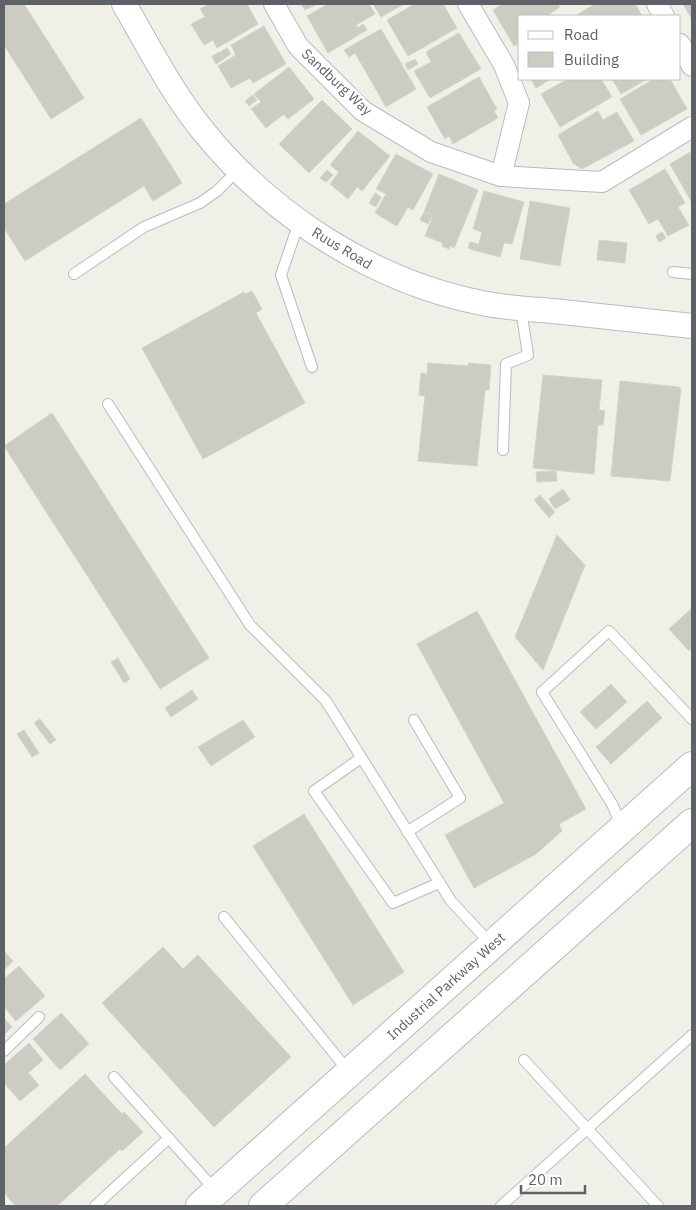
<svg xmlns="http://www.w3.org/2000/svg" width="696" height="1210" viewBox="0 0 696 1210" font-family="'IBM Plex Sans',sans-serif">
<rect width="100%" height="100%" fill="#f1f0e8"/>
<path fill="#cccbc4" stroke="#d5d4c6" d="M4 4H24L84 98 51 119 4 45Z
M209 4H247L258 24 217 48 213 40 204 45 191 24 205 17 200 9Z
M301 4H317L305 10Z
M328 4H369L375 14 356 25 358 28 363 24 367 30 328 53 307 16Z
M373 4H404L381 17Z
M415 4H443L457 28 408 56 387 20Z
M503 4H557L560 7 548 15 549 16H520V42L514 46 493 10Z
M595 4H635L642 16H575Z
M683 4H692V19Z
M264 26 286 64 253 83 250 78 231 88 218 66 236 55 231 45Z
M381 29 416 89 386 107 355 53 349 57 344 50Z
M459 33 481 69 430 98 414 71 431 62 426 52Z
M227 48 231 54 224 59 220 52Z
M220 52 224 59 216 64 212 56Z
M415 59 418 64 408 70 405 64Z
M289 67 314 99 288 119 284 114 266 128 251 109 261 102 254 94Z
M479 77 497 109 494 111 498 118 453 144 449 136 445 139 427 107Z
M531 79H551L536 88Z
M568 79H601L612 97 560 127 541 94Z
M612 79H647L621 94Z
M654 79H670L687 109 641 135 620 99Z
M253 95 257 100 249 106 245 101Z
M322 100 352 129 309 173 279 144Z
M598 111 603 120 617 112 634 141 582 169 573 163 558 135Z
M141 118 182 183 153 201 144 186 25 261 4 228V204Z
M358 131 390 156 362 191 357 187 348 199 330 184 339 172 330 165Z
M692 151V203L670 164Z
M396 154 433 174 413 210 408 207 397 226 375 213 386 194 376 189Z
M665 169 685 203 678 207 689 225 668 236 658 219 649 224 629 190Z
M327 170 333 175 326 182 320 178Z
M439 174 478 190 454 248 450 246 449 249 442 246 443 243 425 236 433 216 424 212Z
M484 191 524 202 512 244 504 243 500 257 477 251 482 232 473 229Z
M375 193 381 197 376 207 369 203Z
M530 201 570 208 560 266 520 259Z
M424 212 432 215 428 224 420 220Z
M662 232 666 238 659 242 656 236Z
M599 240 627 243 625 263 597 260Z
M470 242 479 244 477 251 468 248Z
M252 291 262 309 256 313 305 403 203 459 142 348 244 292 245 294Z
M428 363 468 366V363L491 365 489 390H485L477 466 418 461 425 396 419 395 421 373 427 374Z
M543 375 602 380 599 410 605 411 603 425H598L594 474 533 468Z
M620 381 679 387 681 390 670 481 611 476Z
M52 413 209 658 160 689 4 446Z
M556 471 557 481 537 482 536 472Z
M563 489 570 500 555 509 549 499Z
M540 495 555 512 549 518 534 500Z
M557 535 585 565 543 670 515 637Z
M692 608V648L689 651 669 629Z
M477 611 586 809 559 824 562 831 536 854 474 888 445 835 504 803 417 644Z
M118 658 130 679 124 683 111 662Z
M611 684 627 702 596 729 580 712Z
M192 690 198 699 171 717 165 708Z
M647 701 662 718 611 764 596 747Z
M40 719 56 740 50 744 34 723Z
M243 720 255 737 211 766 198 747Z
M24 730 39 753 32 757 17 734Z
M304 814 404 972 353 1005 253 846Z
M163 947 183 969 198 955 291 1057 214 1127 102 1003Z
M4 951 13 961 4 970Z
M19 966 45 996 16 1021 4 1007V979Z
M61 1013 89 1044 60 1070 33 1039Z
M4 1018 12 1027 4 1035Z
M29 1043 43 1060 28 1073 39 1085 20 1101 4 1083V1065Z
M85 1074 122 1114 124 1112 143 1132 122 1151 120 1149 57 1206H16L4 1193V1148Z"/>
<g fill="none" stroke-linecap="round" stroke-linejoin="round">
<g stroke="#babbc1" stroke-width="12">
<path id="service" d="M299 222 281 275 312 367
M673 272 692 274
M74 274 144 227 200 203 217 191 239 169
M108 404 250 625 326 701 451 901 491 944
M503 450 506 364 528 355 521 309
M361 758 314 791 393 903 439 883
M622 827 612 804 542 692 609 631 692 719
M407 832 460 798 414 720
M224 917 349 1072
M4 1051 39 1017
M524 1060 658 1206
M114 1077 216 1191
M95 1206 169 1138
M501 1206 692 1035"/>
</g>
<g stroke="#babbc1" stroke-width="22">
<path id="minor" d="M274 4 298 46 363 111 431 152 501 176 602 182 692 127
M468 4 504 65 519 103 501 176
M657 4 664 16
M680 44 692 66"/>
</g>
<g stroke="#babbc1" stroke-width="26">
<path id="tertiary" d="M124 4C149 47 172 93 204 132 272 216 375 282 482 303 505 308 530 309 553 311 599 316 646 321 692 326"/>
</g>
<g stroke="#b9bac1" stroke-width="30">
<path id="secondary" d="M200 1206 692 766
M263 1206 692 823"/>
</g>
<use href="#service" stroke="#fff" stroke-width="10"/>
<use href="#minor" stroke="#fff" stroke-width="20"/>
<use href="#tertiary" stroke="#fff" stroke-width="24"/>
<use href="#secondary" stroke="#fff" stroke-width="28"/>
</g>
<g text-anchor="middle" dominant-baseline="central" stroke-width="5" stroke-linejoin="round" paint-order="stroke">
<g font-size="14" fill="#5f6168" stroke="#fff">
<text transform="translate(337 82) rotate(43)">Sandburg Way</text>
<text transform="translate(342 248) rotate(31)">Ruus Road</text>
<text transform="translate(446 986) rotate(-42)">Industrial Parkway West</text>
</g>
</g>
<rect width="696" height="1210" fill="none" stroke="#5f6168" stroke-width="10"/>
<rect x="518" y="15" width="162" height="65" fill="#ffffff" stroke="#bfc0c3"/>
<rect x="528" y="31" width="25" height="8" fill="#ffffff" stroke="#bfc0c3"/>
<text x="564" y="40" font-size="15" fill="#5f6168">Road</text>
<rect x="528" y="52" width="25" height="15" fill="#cccbc4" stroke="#bfc0c3"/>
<text x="564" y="65" font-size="15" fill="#5f6168">Building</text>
<path d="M521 1185v8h64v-8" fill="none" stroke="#5f6168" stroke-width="2.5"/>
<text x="528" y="1185" font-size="15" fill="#5f6168" stroke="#ffffff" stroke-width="4" paint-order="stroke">20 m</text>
</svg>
